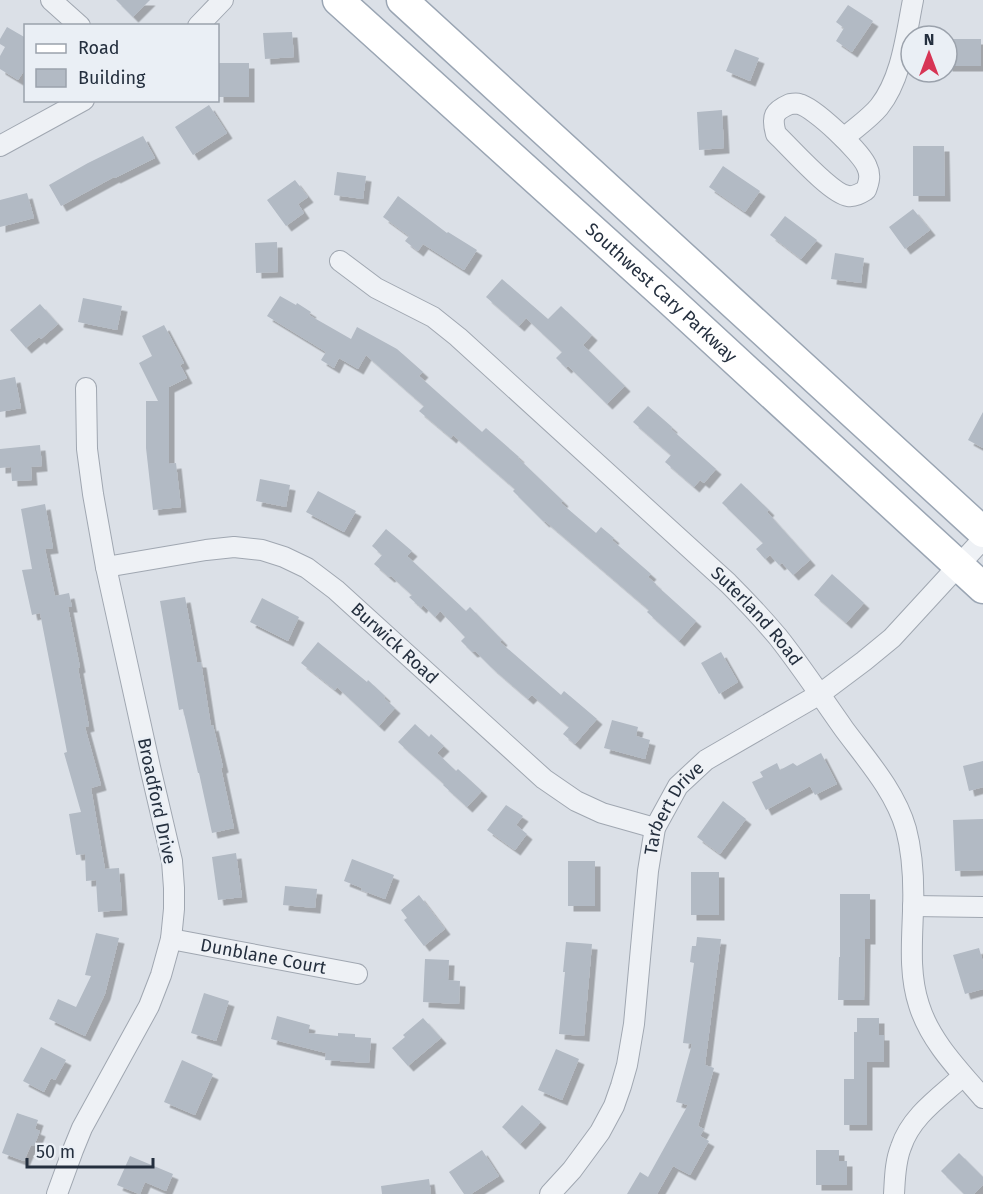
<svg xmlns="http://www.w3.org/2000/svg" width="983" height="1194" viewBox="0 0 983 1194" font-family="'Fira Sans',sans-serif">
<defs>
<filter id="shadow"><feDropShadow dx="5.5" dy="5.5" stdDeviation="0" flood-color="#0004"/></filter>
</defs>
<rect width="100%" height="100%" fill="#dbe0e7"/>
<path fill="#b2bac4" filter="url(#shadow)" d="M116 0H150L133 17Z
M848 5 873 21 852 52 836 41 844 28 836 22Z
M7 27 26 38V68L18 80 0 69V56L5 47 0 44V39Z
M292 32 294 57 265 59 263 33Z
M947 39H981V66H947Z
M735 49 759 58 750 81 726 71Z
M218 63H249V97H218Z
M209 105 227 133 193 155 175 127Z
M722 110 724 148 699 150 697 112Z
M143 136 155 158 115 178 114 177 61 206 49 185 88 163Z
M913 146H944L945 196H913Z
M723 166 760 191 745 212 709 187Z
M337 172 366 176 363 199 334 195Z
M295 180 308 197 298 204 304 213 286 226 267 200Z
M27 193 34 218 0 227V200Z
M398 196 447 233 448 232 477 250 464 270 423 244 418 251 405 241 409 236 383 217Z
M913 209 930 230 905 249 889 227Z
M785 216 817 240 801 259 770 235Z
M277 242 278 272 256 273 255 243Z
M835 253 864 258 861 283 831 279Z
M502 279 548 319 561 306 592 335 583 345 625 386 607 404 568 366 566 368 556 358 562 352 526 318 519 326 486 297Z
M280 296 296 305 297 303 311 312 309 315 351 339 357 327 397 349 423 372 419 376 482 432 486 428 519 457 518 458 563 501 561 503 596 533 601 527 614 538 612 540 651 574 648 577 656 584V585L696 621 679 641 647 612 649 610 545 521 544 522 513 491 515 489 453 435 451 438 419 411 424 406 366 355 358 369 339 358 334 368 321 360 326 352 267 316Z
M83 298 122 306 117 330 78 322Z
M40 304 58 324 41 339 39 337 26 348 10 330Z
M164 325 184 363 180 365 187 378 169 387V464L176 463 181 507 153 510 146 448V401H158L139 363 152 356 142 336Z
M15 377 21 408 0 412V380Z
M648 406 672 427 671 429 716 469 704 483 700 480 694 487 665 462 671 455 633 422Z
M983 412V448L968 440Z
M40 445 42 466 31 467 32 480 12 481 11 467 0 468V449Z
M260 479 290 485 286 507 256 501Z
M741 483 769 510 767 512 810 560 793 575 782 563 779 565 770 555 765 559 756 549 763 543 722 503Z
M318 491 356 511 344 532 306 512Z
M45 504 53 548 45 549 55 596 69 593 72 607H68L80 667 78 668 89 726 85 727 101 785 91 788 105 869 119 868 122 910 98 912 96 880 86 881 85 854 76 855 69 814 81 812 64 753 67 752 40 613 32 615 22 570 32 569 21 509Z
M386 529 412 551 407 556 466 611 470 607 502 640 500 642 561 695 564 691 597 719 575 744 563 734 569 727 532 695 528 699 491 667 475 651 472 652 461 641 465 637 440 611 435 617 423 605 421 608 409 597 412 595 391 576 389 577 374 564 382 555 372 546Z
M832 574 864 603 846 623 814 595Z
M185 597 197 662H201L211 726 213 725 223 767 221 768 234 828 212 833 199 773H198L183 709 179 710 160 601Z
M262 598 299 617 288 641 250 622Z
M318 642 367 682 368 680 385 696 384 698 395 708 379 726 337 687 335 690 301 663Z
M721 652 738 682 719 694 701 663Z
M612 720 638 727 636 736 650 740 645 759 604 748Z
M415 724 429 737 431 734 444 746 437 753 456 771 458 769 482 791 467 807 443 785 444 784 398 742Z
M821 753 837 784 815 795 810 786 766 810 752 782 763 777 760 772 777 763 780 770 793 763 797 766Z
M983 761V787L969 791 963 766Z
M723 801 746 819 720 854 697 837Z
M506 805 523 816 516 825 527 834 515 850 487 830Z
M983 819V870L955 871 953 820Z
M236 853 242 897 218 900 212 857Z
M352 859 394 875 385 899 361 890 362 888 344 881Z
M568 861H595V906H568Z
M691 872H719V915H691Z
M285 886 317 889 315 908 283 905Z
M840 894H870V939H865L864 1000H838L839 957H840Z
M419 895 445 929 424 946 404 920 407 918 401 910Z
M96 933 119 938 105 994 85 1036 49 1019 58 999 76 1007 91 976 85 975Z
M697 937 721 939 705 1065 714 1068 698 1126 704 1129 700 1136 709 1141 690 1175 673 1166 657 1194H627L640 1172 648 1177 688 1105 676 1102 692 1044 683 1043 694 963 690 962 692 946H696Z
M566 942 592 944 584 1036 559 1034 565 972H563Z
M979 948 983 962V989L965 994 953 955Z
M425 959 449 960 448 980 460 981 459 1004 423 1002Z
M204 993 229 1001 216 1041 191 1033Z
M277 1016 310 1025 308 1033 338 1036V1033L355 1034V1037L371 1038 369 1063 325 1060 326 1053 271 1039Z
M423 1018 441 1038 408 1066 392 1048 405 1037 403 1035Z
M857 1018H879V1035H884V1062H867V1125H844V1079H854V1032H857Z
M41 1047 66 1060 55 1080 51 1078 44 1092 23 1081Z
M556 1049 579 1059 562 1100 538 1090Z
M182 1060 213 1074 195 1115 164 1102Z
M522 1105 541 1122 520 1144 502 1127Z
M17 1113 38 1120 35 1129 40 1131 34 1146 31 1145 24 1161 2 1153Z
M482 1150 499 1176 471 1194H464L449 1172Z
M816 1150H839V1161H847V1185H816Z
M959 1153 983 1177V1185L974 1194H964L941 1171Z
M130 1156 173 1174 166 1191 145 1182 140 1194H139L117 1185Z
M429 1179 431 1194H382L381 1186Z"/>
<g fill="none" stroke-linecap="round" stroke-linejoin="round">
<g stroke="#a0a7b1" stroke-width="22">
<g id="street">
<path d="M51 0 80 26"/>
<path d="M198 26 223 0"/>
<path d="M790 104C793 104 796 103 799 104 814 107 862 153 867 167 871 175 869 182 866 190 861 193 855 197 848 196 831 194 790 147 776 134 771 116 774 111 790 104Z"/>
<path d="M844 138C855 128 869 119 879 107 902 78 906 35 913 0"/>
<path d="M0 146 84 100"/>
<path id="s1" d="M340 261 376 288 433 317 458 337 728 583C745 600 762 618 778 637 801 666 822 698 844 729 867 760 895 791 906 829 913 855 914 884 913 911 912 942 909 975 919 1005 930 1041 959 1070 983 1098"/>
<path id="s2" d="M106 567 206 550 234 547 262 550 284 557 307 568 336 590 544 779 576 801 602 813 655 828"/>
<path d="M913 906 983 907"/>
<path id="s3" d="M171 939 357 974"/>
<path d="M57 1194 73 1150 82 1128 149 1006 161 975 171 939 174 909V888L172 861 150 767 106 567 93 494 87 449 86 388"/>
<path id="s4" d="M550 1194 572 1170 600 1132 614 1106 621 1086 627 1065 634 1024 648 871 655 828 678 786 706 760 820 694 864 661 892 638 983 539"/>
<path d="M894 1194C895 1178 895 1162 901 1147 911 1116 940 1097 963 1076"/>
</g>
</g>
<g stroke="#9aa5b3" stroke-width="33">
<g id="primary">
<path id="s5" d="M338 0 671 301 983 588"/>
<path d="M402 0 983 532"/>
</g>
</g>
<use href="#street" stroke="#eef1f5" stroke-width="20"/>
<use href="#primary" stroke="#fff" stroke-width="30"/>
</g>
<g text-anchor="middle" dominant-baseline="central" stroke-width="5" stroke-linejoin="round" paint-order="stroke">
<g font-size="18" fill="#242f3e" stroke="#eaeff5">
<text stroke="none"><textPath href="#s5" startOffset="436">Southwest Cary Parkway</textPath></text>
<text stroke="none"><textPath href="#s1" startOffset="550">Suterland Road</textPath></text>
<text stroke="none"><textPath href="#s2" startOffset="322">Burwick Road</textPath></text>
<text transform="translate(157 801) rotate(78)">Broadford Drive</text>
<text stroke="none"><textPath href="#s4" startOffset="417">Tarbert Drive</textPath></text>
<text stroke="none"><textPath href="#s3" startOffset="94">Dunblane Court</textPath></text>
</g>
</g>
<rect x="24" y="24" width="195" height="78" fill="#eaeff5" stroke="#9ba2ac" stroke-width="1.5"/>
<rect x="36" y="44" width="30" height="9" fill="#ffffff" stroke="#9ba2ac" stroke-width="1.5"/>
<text x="78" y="54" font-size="18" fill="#242f3e">Road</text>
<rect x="36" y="69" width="30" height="18" fill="#b2bac4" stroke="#9ba2ac" stroke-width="1.5"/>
<text x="78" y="84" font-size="18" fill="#242f3e">Building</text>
<g transform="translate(929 54)"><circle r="28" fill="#eaeff5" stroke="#9ba2ac" stroke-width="1.5"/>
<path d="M0-4.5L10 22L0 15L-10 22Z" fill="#d73555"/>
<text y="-9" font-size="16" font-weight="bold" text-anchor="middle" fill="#242f3e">N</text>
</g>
<path d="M27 1158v9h126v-9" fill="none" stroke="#242f3e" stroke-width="3"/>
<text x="36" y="1158" font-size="18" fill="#242f3e" stroke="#eaeff5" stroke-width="4.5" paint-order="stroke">50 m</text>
</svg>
